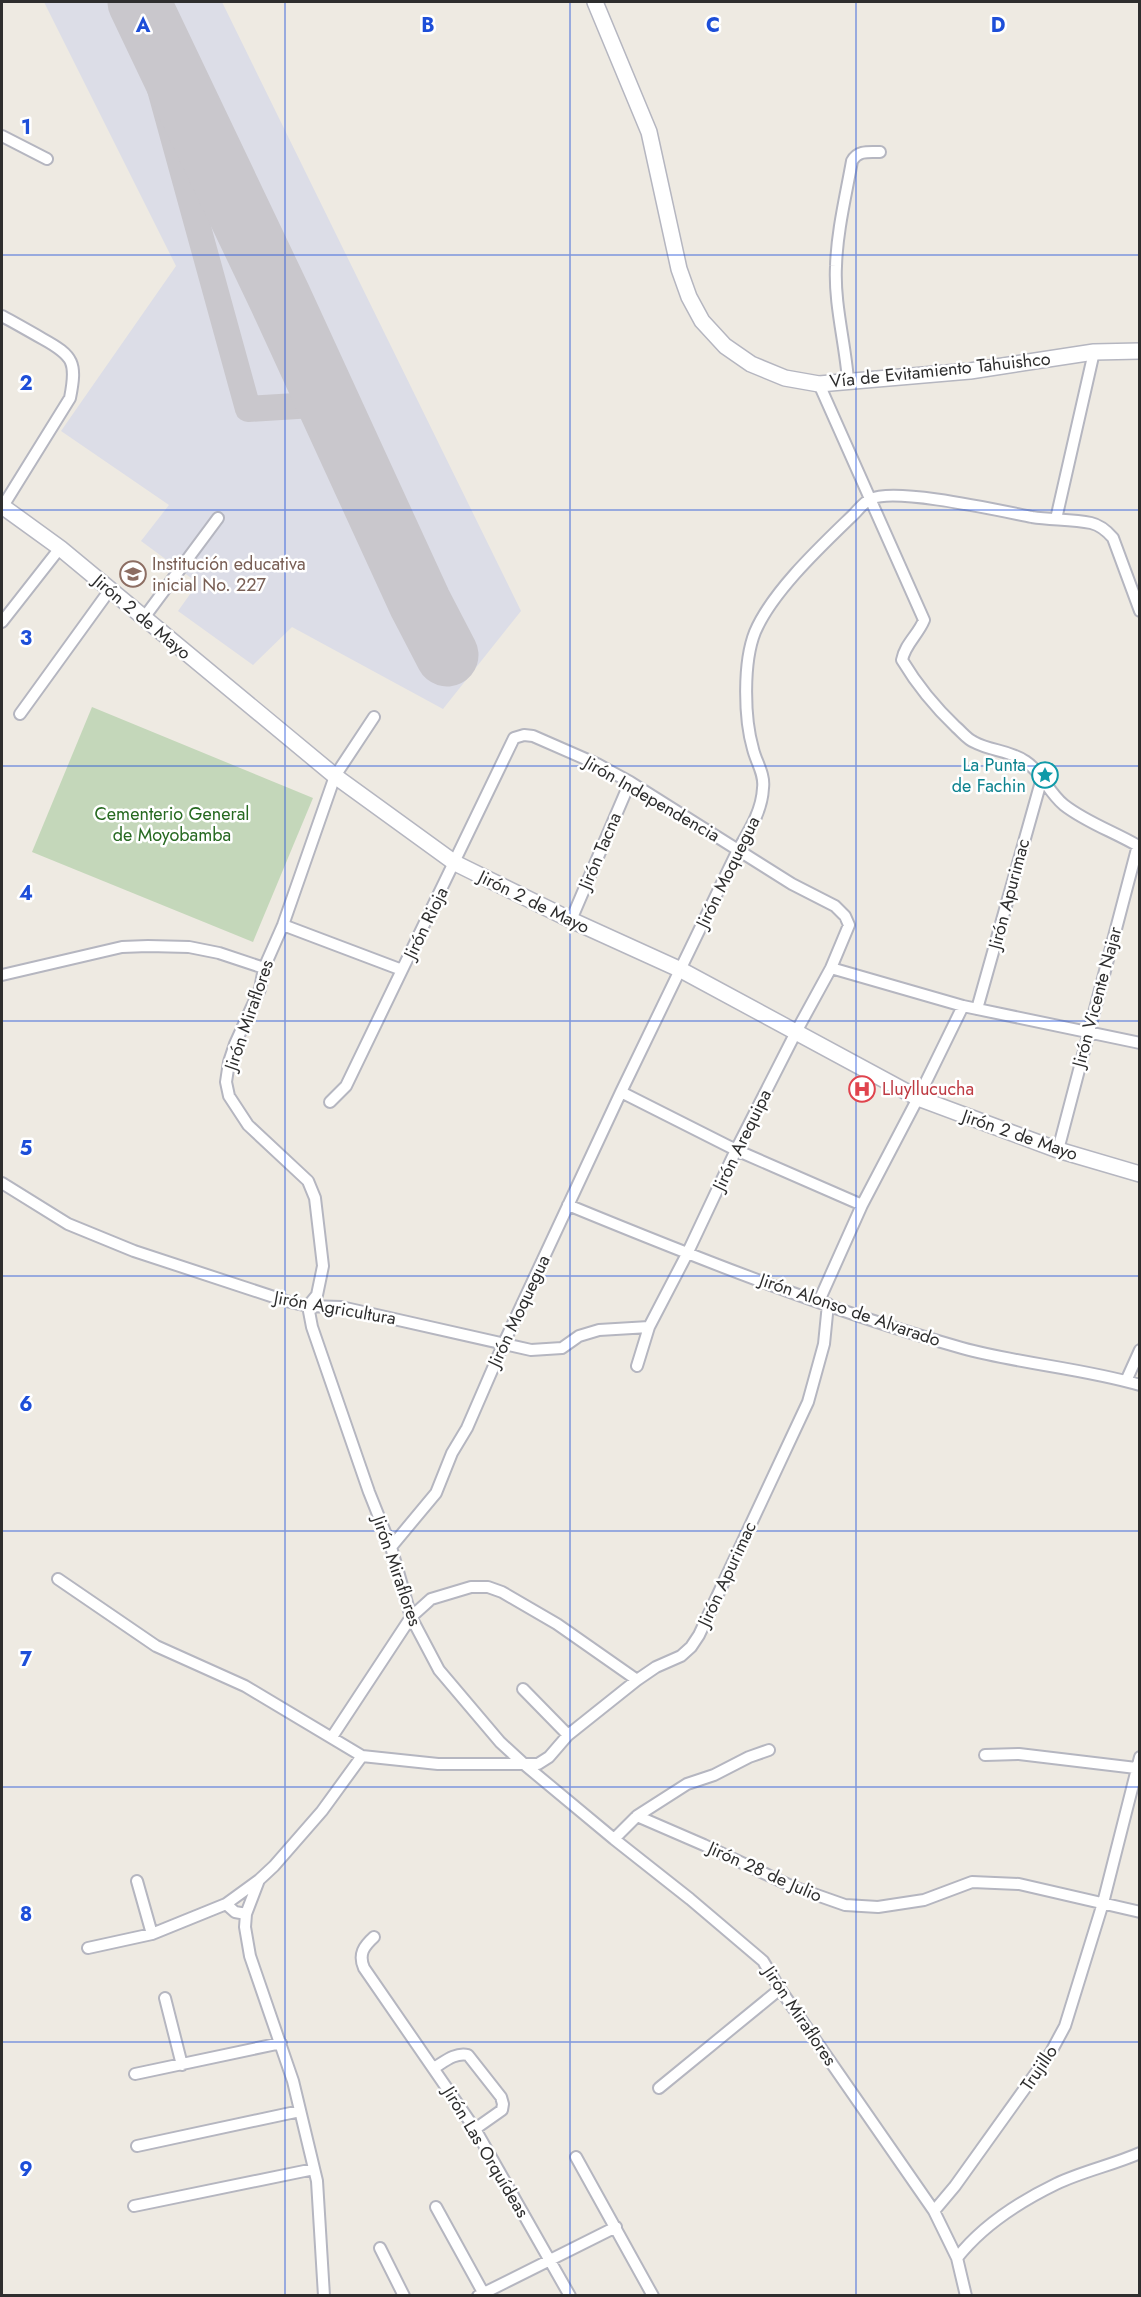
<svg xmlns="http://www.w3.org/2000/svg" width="1141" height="2297" viewBox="0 0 1141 2297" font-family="Jost,sans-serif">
<rect width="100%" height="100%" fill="#eeeae2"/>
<path fill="#dcdde7" d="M44 2H222L521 611 443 709 292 627 253 665 178 611 198 583 141 541 169 505 61 431 176 266Z"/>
<path fill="#c4d7ba" d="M92 707 313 798 253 942 32 852Z"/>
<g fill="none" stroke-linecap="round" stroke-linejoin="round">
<path stroke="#c9c7cc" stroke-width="26" d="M136 2 248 409 329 404"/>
<path stroke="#c9c7cc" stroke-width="63" d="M139 2 280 298 420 603 447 655"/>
<g stroke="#b5b6c0" stroke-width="14">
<path id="street" d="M2 136 47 159
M2 316C15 323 29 331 43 339 74 356 77 363 70 398L3 506
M848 380C845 342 834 304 836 266 837 231 846 195 852 161 858 150 869 152 880 152
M819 384 924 620C918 635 905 644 902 660 917 685 935 707 956 727 962 732 967 739 974 742 990 751 1009 750 1025 761 1042 772 1048 792 1064 805 1087 823 1115 832 1140 847
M1056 519 1094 352
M143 619 218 518
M2 622 60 548
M20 714 109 591
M374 717 335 776 283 925 264 968 260 989 235 1044 229 1062 226 1082 229 1096 248 1125 308 1181 315 1198 323 1266 317 1295 308 1306 312 1327 369 1492 391 1547 411 1617 439 1670 500 1742 525 1765 614 1839 690 1899 763 1961 780 1989 934 2211 957 2258 966 2296
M571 920 630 782
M283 925 402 970
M831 968 963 1006 1140 1043
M2 975 122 947 148 946 189 947 219 953 264 968
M977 1009 1042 778
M621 1092 736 1150 862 1205
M330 1102 346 1086 514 738 524 735 533 736 597 764 630 782 792 884 835 906 845 916 849 925 831 968 796 1032 736 1150 687 1254 649 1327 637 1366
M1058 1150 1138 845
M2 1183 68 1224 134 1251 286 1301 308 1306 341 1307 531 1350 562 1348 579 1336 599 1330 649 1327
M568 1205C697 1258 828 1310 962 1348 1020 1364 1082 1368 1140 1385
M819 1301 862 1205 918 1098 963 1006
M1126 1381 1140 1350
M391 1547 436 1493 452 1453 467 1428 503 1345 621 1092 738 850C749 831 762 811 763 788 765 774 756 762 753 749 744 718 743 662 755 632 772 592 820 547 851 517 857 512 863 502 871 499 895 487 1001 511 1032 517 1051 520 1072 519 1091 523 1100 525 1107 531 1113 538L1140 611
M58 1579 156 1646 245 1686 362 1756
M523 1689 568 1735
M332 1737 411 1617 431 1599 471 1587H488L502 1592 557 1624 637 1680
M985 1755 1019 1754 1136 1768
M637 1816 687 1784 714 1775 749 1757 769 1750
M614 1839 637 1816 704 1845 791 1886 845 1905 878 1907 924 1900 972 1882 1019 1884 1140 1912
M137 1881 152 1934
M226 1904 235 1912 246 1914
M374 1937C364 1946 358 1954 364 1968L475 2129 570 2296
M88 1948 152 1934 226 1904 259 1880
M165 1998 182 2065
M434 2068C444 2062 455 2052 468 2055L501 2097 503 2104 502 2110 475 2129
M135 2074 281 2043
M659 2088 780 1989
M137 2146 300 2111
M576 2157 653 2296
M134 2206 314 2169
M436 2207 485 2296
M934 2211 955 2186 1051 2052 1065 2026 1103 1903 1140 1757
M380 2248 404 2296
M957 2258C982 2226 1019 2202 1056 2184 1083 2171 1113 2165 1140 2153
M324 2296 317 2181 293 2081 250 1956 245 1927 246 1914 259 1880 274 1866 322 1811 362 1756 438 1764H538L549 1757 568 1735 637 1680 656 1667 681 1656 691 1647 699 1635 808 1402 824 1344 828 1304
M478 2296 616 2227"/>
</g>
<g stroke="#b5b6c0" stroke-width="18">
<path id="secondary" d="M595 2 649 132 679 269 689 297 702 321 725 346 751 364 785 378 819 384 970 371 1094 352 1140 351
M2 506 60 548 335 776 455 863 571 920 681 970 918 1098 1058 1150 1140 1174"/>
</g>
<use href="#street" stroke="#fff" stroke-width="10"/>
<use href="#secondary" stroke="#fff" stroke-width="15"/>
</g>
<path fill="none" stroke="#1d4ed8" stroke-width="1.5" stroke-opacity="0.55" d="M285 2V2296M570 2V2296M856 2V2296M2 255H1140M2 510H1140M2 766H1140M2 1021H1140M2 1276H1140M2 1531H1140M2 1787H1140M2 2042H1140"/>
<defs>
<g id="school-ring" transform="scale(1.35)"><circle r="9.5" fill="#fff" stroke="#8d6e63" stroke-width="1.5"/><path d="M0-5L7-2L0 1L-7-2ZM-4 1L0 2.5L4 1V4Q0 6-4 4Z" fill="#8d6e63"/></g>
<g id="sight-ring" transform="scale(1.35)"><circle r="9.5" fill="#fff" stroke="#0f9aa8" stroke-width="1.5"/><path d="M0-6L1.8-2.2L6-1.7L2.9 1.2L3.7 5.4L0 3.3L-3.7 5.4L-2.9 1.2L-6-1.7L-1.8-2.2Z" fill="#0f9aa8"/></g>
<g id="hospital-ring" transform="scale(1.35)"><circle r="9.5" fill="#fff" stroke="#e0444e" stroke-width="1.5"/><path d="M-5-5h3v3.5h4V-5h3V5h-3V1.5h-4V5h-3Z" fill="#e0444e"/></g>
</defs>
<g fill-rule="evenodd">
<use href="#school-ring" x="133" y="574"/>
<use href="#sight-ring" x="1045" y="775"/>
<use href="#hospital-ring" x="862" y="1089"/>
</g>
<g text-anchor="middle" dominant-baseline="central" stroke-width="5" stroke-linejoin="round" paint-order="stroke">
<g font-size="18" fill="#2e2e2e" stroke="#fff">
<text transform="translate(940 370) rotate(-6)">Vía de Evitamiento Tahuishco</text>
<text transform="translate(142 617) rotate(40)">Jirón 2 de Mayo</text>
<text transform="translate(652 799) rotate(30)">Jirón Independencia</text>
<text transform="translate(600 851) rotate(-67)">Jirón Tacna</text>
<text transform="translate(728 872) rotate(-64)">Jirón Moquegua</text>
<text transform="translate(1009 894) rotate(-75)">Jirón Apurimac</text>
<text transform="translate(534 902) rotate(26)">Jirón 2 de Mayo</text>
<text transform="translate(426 923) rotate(-64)">Jirón Rioja</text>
<text transform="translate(1097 997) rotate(-75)">Jirón Vicente Najar</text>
<text transform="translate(249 1015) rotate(-71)">Jirón Miraflores</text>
<text transform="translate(1020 1135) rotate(19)">Jirón 2 de Mayo</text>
<text transform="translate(742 1140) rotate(-64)">Jirón Arequipa</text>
<text transform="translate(335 1308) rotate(10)">Jirón Agricultura</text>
<text transform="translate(850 1310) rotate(19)">Jirón Alonso de Alvarado</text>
<text transform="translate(519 1311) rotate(-65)">Jirón Moquegua</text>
<text transform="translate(397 1571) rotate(71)">Jirón Miraflores</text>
<text transform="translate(727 1574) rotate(-65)">Jirón Apurimac</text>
<text transform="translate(765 1872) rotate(24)">Jirón 28 de Julio</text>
<text transform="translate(800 2016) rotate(56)">Jirón Miraflores</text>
<text transform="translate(1039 2068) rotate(-56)">Trujillo</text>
<text transform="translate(486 2152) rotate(59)">Jirón Las Orquídeas</text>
</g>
<g font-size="18" fill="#785e54" stroke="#fff" text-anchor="start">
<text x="152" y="564">Institución educativa<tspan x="152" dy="21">inicial No. 227</tspan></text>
</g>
<g font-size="18" fill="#0d838f" stroke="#fff" text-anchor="end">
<text x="1026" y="765">La Punta<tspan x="1026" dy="21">de Fachin</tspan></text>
</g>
<g font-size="18" fill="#266920" stroke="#fff">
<text x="172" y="814">Cementerio General<tspan x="172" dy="21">de Moyobamba</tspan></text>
</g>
<g font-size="18" fill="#be3a42" stroke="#fff" text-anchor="start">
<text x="882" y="1089">Lluyllucucha</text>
</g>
</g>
<g font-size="20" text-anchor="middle" font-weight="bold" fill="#1d4ed8" stroke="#fff" stroke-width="5" stroke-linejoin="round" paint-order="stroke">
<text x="143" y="32">A</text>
<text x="428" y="32">B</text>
<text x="713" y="32">C</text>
<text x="998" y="32">D</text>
<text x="26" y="134">1</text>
<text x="26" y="390">2</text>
<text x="26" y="645">3</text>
<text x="26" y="900">4</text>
<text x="26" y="1155">5</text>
<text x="26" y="1411">6</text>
<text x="26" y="1666">7</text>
<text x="26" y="1921">8</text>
<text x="26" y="2176">9</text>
</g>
<rect width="1141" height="2297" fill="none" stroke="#2e2e2e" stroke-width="6"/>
</svg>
